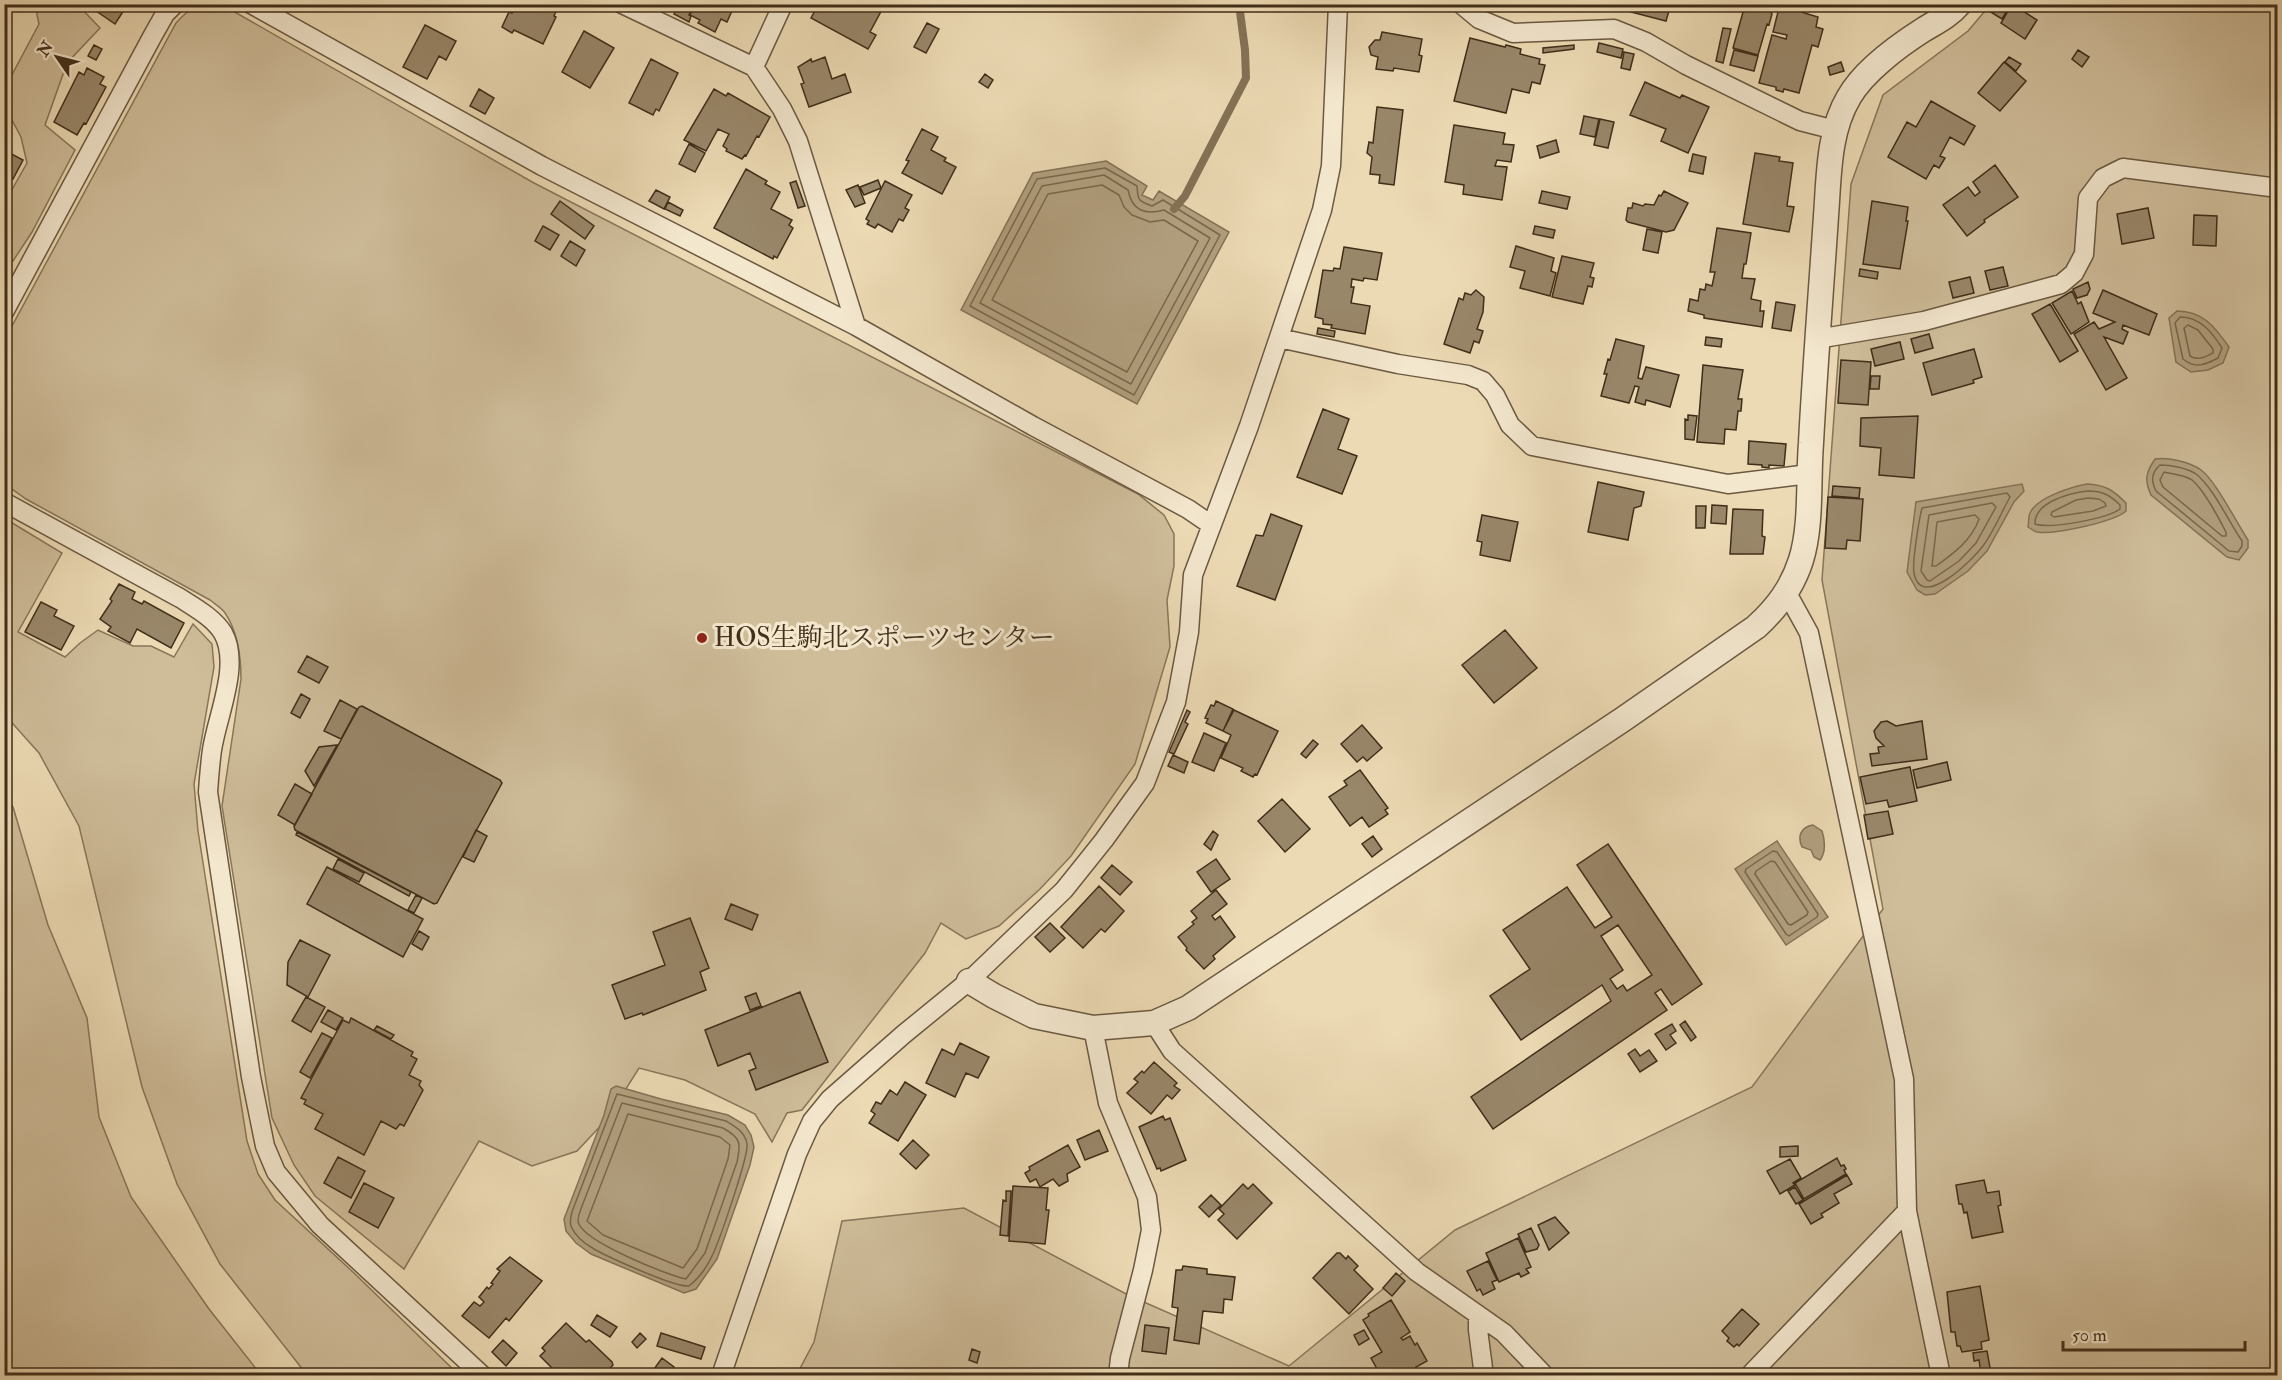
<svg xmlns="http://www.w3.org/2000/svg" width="2282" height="1380" viewBox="0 0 2282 1380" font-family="'IM FELL Double Pica','Noto Serif JP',serif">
<rect width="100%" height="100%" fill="#ecdab4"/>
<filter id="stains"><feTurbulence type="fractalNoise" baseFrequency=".00333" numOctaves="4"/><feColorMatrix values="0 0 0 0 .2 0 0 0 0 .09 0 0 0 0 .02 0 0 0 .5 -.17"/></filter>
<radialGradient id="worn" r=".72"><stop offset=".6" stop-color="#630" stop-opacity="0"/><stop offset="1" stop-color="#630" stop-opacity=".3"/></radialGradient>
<path fill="#cfbd9a" stroke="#88765a" stroke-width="1.5" d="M35 5H78L100 28 67 63 45 125 75 150 32 232 13 261 5 260V202L27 163 21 137 5 107V88L39 24Z
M217 5 226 7 534 183 1138 494 1164 515 1174 534V566L1167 600 1170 647 1135 764 1071 856 1040 889 999 926 966 939 941 923 925 953 802 1110 787 1113 772 1142 755 1114 685 1080 639 1068 607 1119 577 1151 532 1166 479 1141 404 1269 315 1196 294 1165 272 1118 222 806 241 679C241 658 238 632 225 613 222 608 215 604 210 600L26 499 5 484V339L176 23C189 8 197 5 217 5Z
M1990 5H2277V1375L796 1376 814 1342 842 1221 964 1208 1128 1295 1289 1366 1455 1230 1752 1087 1883 909 1822 580 1851 184 1883 95 1968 31Z
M4 518 62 553 18 632 65 657 80 643 98 630 133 646H151L174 657 193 624 212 644 214 667 194 784 198 831 247 1141 258 1174 275 1200 354 1273 459 1375H307L220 1264 177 1184 142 1087 79 826 39 753 5 715Z
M4 797 13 807 48 925 87 1018 99 1117 131 1197 209 1309 261 1375H5Z"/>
<path fill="#b2a07f" stroke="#847256" stroke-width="1.5" d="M1106 161 1147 186 1142 195 1153 200 1159 191 1229 232 1137 404 961 310 1033 173Z
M2177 311C2203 311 2215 327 2229 347L2223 363 2208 370 2191 372 2176 362 2169 318Z
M2155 459C2168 457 2190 462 2201 470 2216 481 2236 522 2248 540V548L2239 560 2227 557 2151 495C2144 480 2146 472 2155 459Z
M2022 484 2024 491 2014 502 1987 551 1968 571 1935 594 1925 595 1917 590 1907 572 1916 502Z
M2087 484C2106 485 2113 490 2126 503V511C2114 522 2053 535 2037 532 2034 531 2031 529 2028 527 2029 523 2028 517 2030 513 2037 497 2072 487 2087 484Z
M1813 825 1822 831C1825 840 1826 853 1820 860L1814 857 1811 850 1802 847C1797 836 1801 827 1813 825Z
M1777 841 1828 917 1786 945 1735 869Z
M616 1086 661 1099 728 1115 745 1125 751 1135 754 1147 750 1165 717 1259 696 1289 684 1293 591 1254 576 1243 566 1231 564 1219 604 1115 611 1089Z"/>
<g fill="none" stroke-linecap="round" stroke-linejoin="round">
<path stroke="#79674c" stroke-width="1.5" d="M1105 168 1137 186C1138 199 1137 201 1152 206L1163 200 1220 235 1134 395 970 306 1037 179Z
M1104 175 1128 190C1132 211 1145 215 1164 210L1210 238 1131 384 980 303 1042 186Z
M1102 185 1119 195 1124 207 1132 215 1150 222 1164 220 1198 241 1127 372 992 300 1048 194Z
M2180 317C2200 317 2212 332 2222 348L2218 358C2205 365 2195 369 2183 359L2175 323Z
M2188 325 2198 330 2213 349V353C2205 357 2198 361 2190 356L2184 328Z
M2160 465C2171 465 2187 468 2196 474 2213 487 2230 524 2242 541V546L2238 552 2229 551 2156 491C2151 481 2151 473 2160 465Z
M2164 472C2172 474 2185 475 2192 480 2205 491 2218 517 2226 532V536H2222L2163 487 2160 480Z
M2088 491C2102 491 2110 495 2120 505V509C2106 519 2051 529 2035 524 2034 502 2070 493 2088 491Z
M2007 493 2010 497C2001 513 1994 531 1983 546 1973 559 1921 612 1914 573 1912 562 1919 520 1922 508Z
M2088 498 2099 499 2105 503 2106 506 2093 511 2054 517 2051 515 2052 512 2076 500Z
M1992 503 1996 507 1976 543 1959 561 1930 581 1927 580 1921 571 1929 515Z
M1975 515 1979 519C1972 540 1953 554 1936 566H1932L1937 522Z
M1773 851 1777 852 1818 914 1817 917 1789 936 1786 934 1745 872 1746 869Z
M1771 861 1775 862 1808 912 1807 915 1791 925 1788 924 1755 874 1756 871Z
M617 1094 726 1121C736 1127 745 1132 747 1144 749 1155 719 1242 712 1256 707 1267 698 1279 689 1286 676 1288 608 1257 594 1249 585 1244 575 1236 571 1226 569 1219 572 1211 575 1204Z
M622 1103 723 1128C741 1138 741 1143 737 1162L705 1253 686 1279C666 1275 586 1242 579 1224 576 1219 580 1212 582 1206Z
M628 1114 720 1137 730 1145 728 1159 697 1249 683 1268 603 1235 587 1221Z"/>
<path stroke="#847256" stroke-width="8" d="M1174 209 1185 196 1246 78 1245 50 1239 4"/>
</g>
<path fill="#99876a" stroke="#402e19" stroke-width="1.5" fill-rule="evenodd" d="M86 4H128L115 24Z
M517 4H554L553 7 557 9 554 16 556 17 543 44 514 30 512 33 502 27 509 12 512 13Z
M679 4 695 5 689 15 691 16 689 22 674 14Z
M695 4H735L727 22 721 19 715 32 698 23 700 20 690 15Z
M819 4 830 8 831 4H885L870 32 876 35 868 49 811 18Z
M1633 4H1671L1666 21 1631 12Z
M1780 4H1803L1801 12 1818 17 1816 27 1823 29 1818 47 1812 45 1799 93 1784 89 1783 92 1776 90V87L1759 83 1772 35 1786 39 1787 35 1773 32Z
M1993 4H2011L2002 19 1989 11Z
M2012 4 2037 20 2025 39 2001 23Z
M1745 5 1770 11 1772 14 1769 25 1767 24 1758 55 1733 48Z
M927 23 939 29 926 53 914 47Z
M425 25 456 41 446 60 439 56 427 79 403 67Z
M1723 28 1731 29 1723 63 1716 61Z
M584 31 614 48 590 88 562 72Z
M1382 32 1422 39 1419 55 1422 56 1419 72 1394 68 1393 71 1376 69 1378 57 1371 55 1369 47 1375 40H1380Z
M1470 38 1505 47 1506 45 1521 49 1520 54 1540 59 1539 64 1545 65 1540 84 1532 82 1529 93 1512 89 1506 113 1454 101Z
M1599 43 1623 49 1621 58 1597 52Z
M94 45 102 49 96 60 88 56Z
M1574 45V49L1543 53V48Z
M1734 50 1758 56 1754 71 1730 65Z
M2078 50 2089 57 2082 67 2072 59Z
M1624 52 1634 54 1630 70 1621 68Z
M825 57 832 79 845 74 851 92 809 107 801 84 804 83 798 67 811 59 812 62Z
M2009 57 2021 64 2016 71 2005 62Z
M651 59 678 73 659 111 656 109 653 115 629 103Z
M1841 62 1844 71 1830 75 1828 67Z
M2004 62 2026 81 2000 111 1978 93Z
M87 68 104 77 100 84 106 87 86 124 84 123 77 135 54 122 79 72 84 75Z
M985 74 993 80 988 88 979 82Z
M1645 82 1680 98 1682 95 1709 107 1688 153 1661 141 1666 129 1630 115Z
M479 89 494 98 485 114 470 106Z
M714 89 726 96 728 93 770 117 759 137 757 136 746 156 745 155 742 159 726 151 727 149 723 146 729 134 718 129 706 151 684 140Z
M1931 101 1975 126 1964 145 1950 137 1940 156 1945 158 1939 168 1934 165 1926 179 1888 157 1907 122 1916 127Z
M1377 107 1403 110 1394 185 1379 183 1380 175 1370 174 1372 157 1367 153 1369 142 1373 143Z
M1584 116 1599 119 1595 137 1580 134Z
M1600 119 1614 122 1608 148 1594 145Z
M1454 125 1505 133 1503 144 1514 145 1511 162 1497 160 1495 166 1507 167 1502 200 1463 194 1464 185 1445 182Z
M922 129 938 137 931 150 946 158 944 161 956 167 942 194 902 173 909 161 906 160Z
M1556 140 1559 152 1540 158 1537 146Z
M689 144 705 153 695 172 679 164Z
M4 150 23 160 13 179 9 177 4 185Z
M1755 153 1780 157 1779 161 1793 163 1787 206 1794 207 1789 232 1743 224Z
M1693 154 1706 157 1703 174 1689 171Z
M1995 165 2018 197 1984 220 1985 222 1967 236 1943 205 1968 187 1975 196 1980 192 1973 182Z
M746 169 767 181 765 184 780 192 771 209 792 220 789 225 793 228 777 258 774 256 773 259 714 228Z
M878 180 881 188 864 195 860 187Z
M796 181 805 206 798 208 790 183Z
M885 181 912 195 905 208 909 210 903 221 899 219 892 232 878 224 875 228 867 224 869 221 866 219Z
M858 185 865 203 855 207 846 190Z
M656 190 670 197 664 209 649 201Z
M1542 191 1570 197 1567 209 1539 203Z
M1664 191 1688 203 1674 230 1666 232 1628 222 1626 220 1628 208H1632L1633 203 1643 206 1645 204 1654 205 1659 195 1661 196Z
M560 201 594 226 585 239 551 214Z
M1872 201 1908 207 1906 221H1908L1900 269 1863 264Z
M668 202 683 210 680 216 665 209Z
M2148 208 2154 238 2122 244 2117 214Z
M2194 215 2217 216 2216 246 2193 245Z
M543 226 559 235 550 250 535 241Z
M1535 226 1555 230 1553 238 1533 234Z
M1717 228 1751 233 1746 264H1744L1742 278 1755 279 1751 299 1761 301 1760 311H1764L1762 327 1704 318V315L1688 311 1690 299 1698 301 1700 289 1705 290 1706 284 1712 286 1715 272H1710Z
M1647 229 1662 232 1658 253 1643 250Z
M570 241 585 250 576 266 561 256Z
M1516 246 1554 258 1551 271 1556 273 1550 296 1520 288 1525 271 1510 267Z
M1344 247 1382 253 1377 280 1364 278 1363 281 1352 279 1351 287H1354L1351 303 1370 306 1365 334 1331 328 1332 325 1323 324V319L1315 317 1323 270 1333 271 1334 268 1340 269Z
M1562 256 1594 263 1590 277 1594 278 1592 287 1588 286 1583 304 1552 297Z
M2003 267 2008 286 1990 290 1985 271Z
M1860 269 1878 272 1877 279 1859 276Z
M1970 277 1974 293 1953 298 1949 282Z
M2088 282 2090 289 2087 295 2077 298 2073 289Z
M1476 290 1484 297 1483 312 1477 329 1483 331 1479 343 1474 341 1470 353 1444 344 1459 298 1463 300 1465 293 1471 295Z
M2103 290 2157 314 2149 335 2123 325 2122 329 2128 332 2123 344 2104 337 2127 378 2106 390 2074 334 2094 322 2099 329 2115 322 2093 313Z
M2072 291 2078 304 2081 302 2089 322 2071 334 2052 303Z
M1776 302 1795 305 1791 331 1772 328Z
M2050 304 2078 351 2060 362 2032 314Z
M1318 328 1335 331 1334 337 1317 334Z
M1929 334 1933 348 1915 353 1911 339Z
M1706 337 1722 339 1721 347 1705 345Z
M1616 339 1644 346 1638 378 1642 379 1646 367 1679 375 1670 407 1646 400 1645 405 1635 402 1639 387 1635 386 1629 403 1601 396 1607 374H1604L1608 359 1610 360Z
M1900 342 1904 359 1875 366 1871 349Z
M1974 349 1982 377 1973 380 1974 383 1932 395 1923 363Z
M1841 360 1871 362 1868 405 1838 403Z
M1703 365 1743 370 1738 399H1742L1741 411H1738L1736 430 1725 429 1724 444 1697 442Z
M1871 376H1880L1879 389H1870Z
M1323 409 1349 419 1338 449 1357 456 1342 494 1297 477Z
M1688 415 1697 416 1694 440 1685 439V419L1688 420Z
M1918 416 1914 478 1879 475 1881 448 1860 446 1861 418Z
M1749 441 1786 444 1784 466 1769 465V468L1762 467V465L1748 464Z
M1598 482 1644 492 1641 506 1634 508 1628 540 1588 532Z
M1833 486 1860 488 1859 498 1832 496Z
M1828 497 1863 499 1860 541 1847 540 1846 549 1825 548Z
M1712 505 1727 506 1726 524 1711 523Z
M1696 506H1706L1705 528H1696Z
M1733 509 1763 510 1762 536 1765 537 1763 554H1730Z
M1271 514 1302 526 1275 600 1237 586 1256 535 1263 536Z
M1482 515 1518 522 1510 561 1480 555 1482 542 1477 541Z
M119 584 135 592 132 599 142 604 144 601 184 623 171 648 137 629 130 643 108 631 111 627 100 619 112 601 110 599Z
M41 602 57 610 54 616 74 626 61 650 25 632Z
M1505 630 1537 668 1494 703 1462 665Z
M307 656 328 667 319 683 298 672Z
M301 694 310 699 300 718 291 713Z
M340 700 357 709 341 739 324 731Z
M1216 701 1233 709 1223 731 1206 723 1208 719 1205 718 1211 705 1214 706Z
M362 706 500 780 502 783 437 903 434 904 295 830 294 826 359 707Z
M1187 710 1190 712 1185 722 1188 724 1174 754 1169 752Z
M1234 710 1278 731 1257 775 1255 774 1253 777 1241 771 1243 768 1221 758 1231 735 1223 731Z
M1887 721 1896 726 1922 721 1927 759 1872 766 1870 754 1879 753 1878 747 1884 746 1876 738 1874 731 1881 722Z
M1362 725 1382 748 1367 761 1363 757 1357 762 1341 744Z
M1204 733 1226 743 1214 771 1192 762Z
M1313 740 1318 744 1306 758 1301 754Z
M337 745 314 786 305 771 319 747Z
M1173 755 1188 762 1184 773 1168 766Z
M1947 762 1951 780 1917 788 1913 770Z
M1910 767 1917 801 1889 807 1887 800 1866 804 1860 777Z
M1360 770 1388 808 1385 810 1388 814 1369 827 1362 817 1350 826 1329 797 1347 785 1344 781Z
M295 784 312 794 295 825 278 815Z
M1282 799 1310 829 1285 852 1258 821Z
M1888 811 1893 834 1868 839 1864 815Z
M476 830 487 836 474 862 463 857Z
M1213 831 1218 835 1211 850 1204 844Z
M297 832 411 892 409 896 296 835Z
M1373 836 1382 849 1372 857 1362 844Z
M1608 844 1702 984 1672 1005 1661 989 1655 993 1667 1010 1493 1129 1471 1097 1611 1001 1602 985 1521 1040 1490 996 1530 969 1503 930 1567 887 1595 928 1612 917 1577 865ZM1618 925 1652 975 1627 991 1623 985 1617 989 1610 979 1623 970 1601 936Z
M338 859 364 873 359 882 333 869Z
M1216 859 1230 879 1211 892 1197 872Z
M1112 865 1132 882 1120 895 1101 878Z
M327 867 423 919 403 957 307 904Z
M1099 886 1124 911 1105 932 1101 929 1083 948 1061 927Z
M1216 890 1227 904 1212 916 1215 920 1220 916 1235 937 1213 956 1215 959 1204 969 1186 950 1187 948 1178 937 1194 924 1192 922 1197 918 1191 911Z
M416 895 422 898 414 913 408 910Z
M731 904 758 915 752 930 725 919Z
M690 918 709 968 700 972 706 990 643 1015 642 1013 625 1019 612 985 665 965 653 932Z
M1050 923 1065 938 1050 952 1035 937Z
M419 931 429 937 422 950 412 944Z
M300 940 330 955 308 997 287 985 288 962Z
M800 992 828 1062 756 1090 749 1071 756 1068 750 1053 718 1066 705 1030Z
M756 993 761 1006 750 1010 745 997Z
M306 997 325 1007 311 1032 292 1021Z
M328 1010 343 1018 336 1030 321 1022Z
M351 1018 413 1052 411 1056 417 1059 409 1075 421 1081 419 1085 423 1090 404 1126 400 1124 396 1129 381 1121 364 1155 315 1129 323 1114 304 1104 306 1100 301 1098 343 1020 349 1023Z
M1685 1021 1696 1037 1691 1041 1680 1025Z
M1672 1024 1676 1031 1670 1035 1676 1043 1666 1050 1655 1034Z
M377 1026 394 1035 391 1039 374 1030Z
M322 1033 332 1038 310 1078 300 1072Z
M960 1043 989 1057 978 1078 966 1073 955 1097 926 1083 942 1049 954 1055Z
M1635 1049 1640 1056 1649 1050 1657 1061 1640 1072 1628 1054Z
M1154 1062 1177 1083 1174 1086 1180 1090 1172 1099 1167 1095 1151 1114 1127 1093 1138 1082 1134 1079 1142 1071 1144 1073Z
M905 1082 926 1095 898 1141 869 1123 875 1114 871 1111 876 1102 881 1104 890 1090 897 1095Z
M1163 1116 1165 1120 1170 1118 1186 1160 1161 1171 1160 1168 1157 1169 1139 1127Z
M1099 1130 1108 1151 1085 1160 1077 1140Z
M913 1140 929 1155 916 1169 900 1154Z
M1068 1145 1080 1167 1067 1174 1068 1181 1059 1186 1053 1179 1040 1187 1036 1179 1030 1182 1025 1173 1030 1170 1029 1167Z
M1798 1146V1156L1780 1157V1147Z
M338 1157 365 1171 351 1198 324 1183Z
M1837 1158 1841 1166 1844 1165 1846 1169 1844 1170 1846 1174 1804 1199 1795 1183Z
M1790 1159 1801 1178 1793 1183 1795 1185 1780 1194 1767 1171Z
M1847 1175 1852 1184 1834 1194 1839 1203 1821 1214 1823 1217 1811 1224 1799 1204Z
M1984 1180 1987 1193 1999 1191 2001 1205 1998 1206 2003 1232 1972 1238 1967 1212 1964 1213 1962 1204H1959L1956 1185Z
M364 1183 394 1198 378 1228 349 1212Z
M1243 1184 1248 1189 1253 1184 1272 1203 1237 1239 1218 1220 1224 1214 1219 1209Z
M1013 1186 1048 1188 1046 1210H1049L1045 1244 1009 1241Z
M1795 1187 1803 1200 1796 1204 1788 1191Z
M1006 1191H1011L1008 1236 1000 1235 1003 1200 1006 1201Z
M1211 1195 1221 1205 1209 1217 1199 1207Z
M1555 1217 1569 1233 1549 1250 1538 1225Z
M1531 1228 1539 1245 1537 1249 1526 1252 1518 1234Z
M1518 1238 1531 1267 1526 1269 1529 1273 1521 1277 1519 1273 1499 1282 1486 1253Z
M1337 1253H1340L1346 1259 1348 1256 1358 1266 1354 1270 1373 1289 1349 1314 1313 1278Z
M510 1257 542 1281 509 1321 506 1318 489 1338 462 1316 474 1302 480 1306 484 1302 479 1297 487 1287 489 1289 493 1284 491 1283 500 1271 497 1269Z
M1488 1261 1497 1280 1492 1282 1495 1289 1483 1295 1480 1289 1477 1291 1467 1271Z
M1183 1266 1207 1269V1274L1235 1277 1232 1300 1224 1299 1223 1313 1203 1311 1199 1344 1174 1340 1178 1308 1172 1307 1176 1270H1182Z
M1396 1273 1405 1281 1392 1296 1383 1288Z
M1980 1286 1989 1340 1981 1342 1982 1349 1962 1352 1960 1346H1957L1955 1332H1951L1947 1292Z
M1391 1300 1410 1332 1401 1338 1403 1340 1410 1336 1415 1345 1417 1343 1427 1361 1416 1367 1421 1376H1389L1388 1373 1381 1376 1371 1358 1382 1352 1363 1320 1369 1316 1368 1314Z
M1742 1309 1759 1324 1739 1346 1737 1344 1734 1347 1727 1341 1729 1338 1722 1331Z
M597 1315 617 1327 610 1337 591 1325Z
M566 1323 586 1342 589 1340 612 1362 613 1365 603 1376H560L540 1356 545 1351 542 1348Z
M1145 1325 1169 1328 1166 1354 1142 1351Z
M1364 1330 1369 1339 1359 1345 1354 1335Z
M640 1333 646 1339 637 1348 632 1342Z
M661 1333 705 1347 701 1359 657 1346Z
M503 1340 517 1353 506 1366 492 1352Z
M972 1349 980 1352 977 1363 969 1360Z
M1987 1351 1991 1373 1981 1374 1979 1360 1974 1361 1973 1353Z
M662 1358 674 1367 668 1376H649Z"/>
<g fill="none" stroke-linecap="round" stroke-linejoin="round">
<g stroke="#6b5940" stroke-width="21">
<path id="minor" d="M251 4 542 166 856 326 1033 426 1188 509 1210 524
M622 4 754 67 782 109 798 141 856 326
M1461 4 1479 19 1513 33 1614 29 1646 42 1686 65 1800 121 1835 130
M754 67 783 4
M4 312 152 37 165 14 175 4
M1279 338 1398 364 1468 375 1483 381 1495 395 1510 425 1532 446 1728 484 1809 474
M1817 339 1924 321 2061 284 2074 273 2084 254 2088 198 2103 178 2123 168 2278 188
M4 502 180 598C194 607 214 618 223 633 241 665 217 716 212 750 210 764 209 778 208 792L251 1077 265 1146 276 1172 320 1225 483 1376
M1787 593 1809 633 1904 1079 1907 1211 1941 1376
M1154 1023 1172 1051 1417 1272 1504 1333 1545 1376
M1093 1028 1108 1103 1147 1197 1151 1230 1143 1270 1120 1358 1118 1376
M1478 1315V1330L1484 1376
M721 1376 797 1154 812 1121 830 1099 904 1034 969 981 1064 890 1104 840 1145 783 1176 702 1189 632 1193 575 1249 426 1322 210 1331 166 1338 4
M1749 1376 1907 1211"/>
</g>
<g stroke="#6b5940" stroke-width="27">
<path id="tertiary" d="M969 981 994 996 1034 1016 1093 1028 1154 1023 1188 1008 1622 720 1756 627C1777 608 1792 588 1801 560 1812 525 1808 479 1811 443 1815 367 1821 292 1826 216 1829 177 1828 132 1849 97 1863 72 1898 46 1923 30 1936 22 1949 16 1959 4"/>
</g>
<use href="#minor" stroke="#f3e7ce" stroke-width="18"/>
<use href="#tertiary" stroke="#f3e7ce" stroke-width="24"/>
</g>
<circle fill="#8f2418" stroke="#f3e7ce" stroke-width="2" cx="702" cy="638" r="6"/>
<g text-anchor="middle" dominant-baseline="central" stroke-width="6" stroke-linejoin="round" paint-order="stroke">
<g font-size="26" fill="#402e19" stroke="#f3e7ce" text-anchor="start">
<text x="714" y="638">HOS生駒北スポーツセンター</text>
</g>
</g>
<rect width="2282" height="1380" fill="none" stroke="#ecdab4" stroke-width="24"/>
<rect x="6" y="6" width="2270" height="1368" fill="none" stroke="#402e19" stroke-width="3"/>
<rect x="12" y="12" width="2258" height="1356" fill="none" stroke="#402e19" stroke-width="1.5"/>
<g transform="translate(57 57) rotate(305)" stroke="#f3e7ce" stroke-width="4.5" paint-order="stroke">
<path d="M0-4.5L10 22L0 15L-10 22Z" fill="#402e19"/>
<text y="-9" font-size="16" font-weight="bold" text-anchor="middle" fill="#402e19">N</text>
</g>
<path d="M2063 1341v9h182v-9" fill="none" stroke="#402e19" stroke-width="3"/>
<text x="2072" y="1341" font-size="18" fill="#402e19" stroke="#f3e7ce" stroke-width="4.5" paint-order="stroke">50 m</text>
<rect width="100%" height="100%" filter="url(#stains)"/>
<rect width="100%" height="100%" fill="url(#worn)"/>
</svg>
